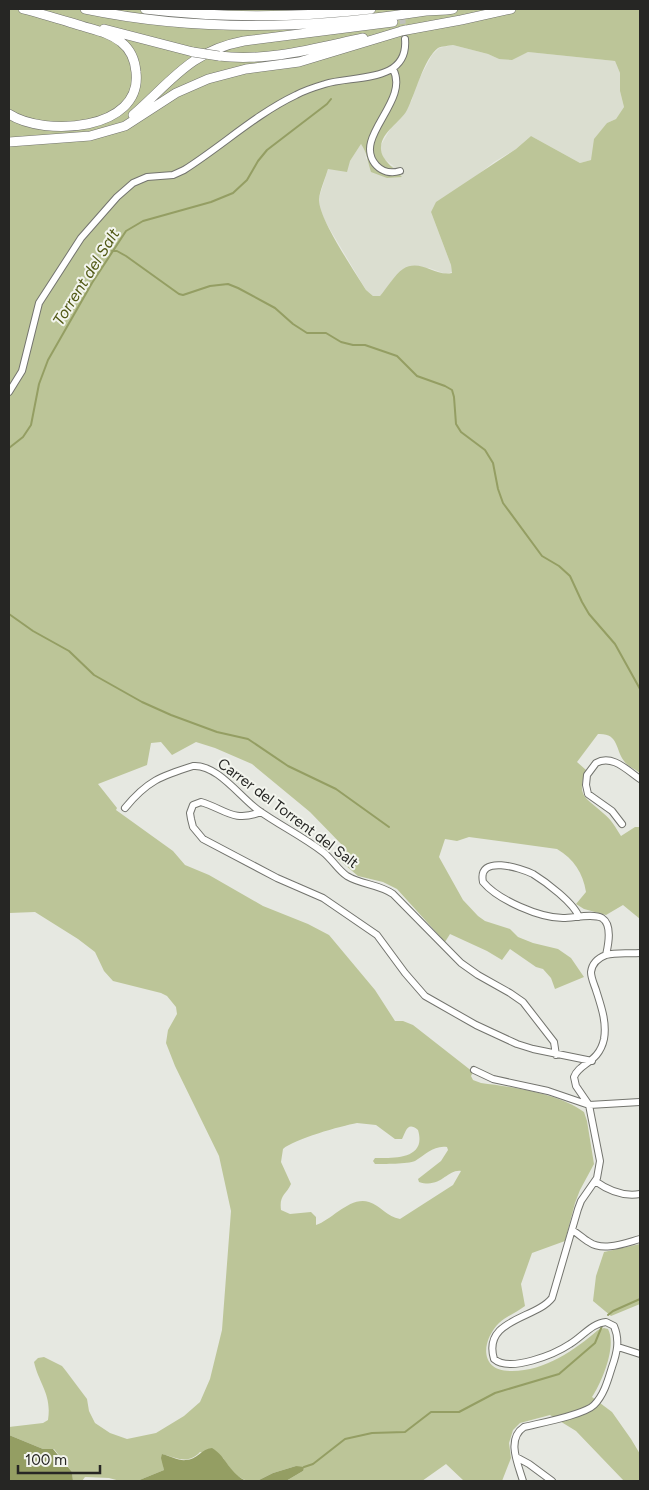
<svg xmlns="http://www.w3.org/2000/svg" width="649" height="1490" viewBox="0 0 649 1490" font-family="Figtree,sans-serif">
<rect width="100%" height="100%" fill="#e6e8e1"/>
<path fill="#dbded0" d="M453 45 488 54 499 59 515 57 528 52 615 61 620 73V91L624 107 616 119 607 123 591 160 580 163 531 136 516 149 494 162 431 212 451 265 452 272 446 274 429 268 396 276 380 296H373L366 290 325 221 319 206V198L328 169 350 161 361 144 365 149 366 159 395 167 384 159 381 152V145L392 126 400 119 412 100 416 85 432 55 439 48Z"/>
<path fill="#bcc598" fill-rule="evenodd" d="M9 9H640V773C635 769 627 766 624 761 615 749 619 733 598 734L577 762 586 770C576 796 585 797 603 813 611 819 616 828 621 836L635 827H640V919L623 905 606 915 584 909 576 904 586 892C583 873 574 859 557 849L469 837 457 841 445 839 439 857 463 900 478 916 485 921 510 929 518 937 533 943 558 949 571 958 584 977 555 989 551 978 543 969 536 967 510 949 502 960 487 951 450 934 445 942 397 889 383 882 358 876 337 858 345 848 310 812 252 764 215 748 196 742 172 755 161 742 151 743 147 765 98 784 117 808 116 810 173 851 185 865 209 875 263 906 308 924 329 935 375 990 395 1021H403L413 1025 473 1072 471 1076 473 1080 481 1083C512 1087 558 1093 584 1112L587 1121 594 1164 580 1190 575 1203 565 1241 532 1253 521 1284 525 1306C517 1312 507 1316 499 1323 481 1341 479 1372 512 1371 545 1371 575 1350 598 1330L604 1328 608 1329C617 1346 602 1382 592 1397L612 1412 631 1439 640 1454V1481H624L576 1431 550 1415 520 1423 513 1430 509 1443 511 1458 502 1481H464L446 1464 422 1481H286L303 1471 296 1466 273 1473 257 1481H247L235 1475 223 1458 200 1452C188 1465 177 1458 162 1454L164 1470 137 1481H120L109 1478 85 1477 82 1481H73L72 1472 54 1449H43L9 1435V1427L43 1423 48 1420C52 1394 39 1384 34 1362L38 1358 44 1357 62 1366 66 1371 87 1399 89 1411 95 1423 110 1433 127 1439 156 1433 184 1416 200 1402 210 1379 222 1330 231 1211 219 1156 175 1066 166 1043 168 1030 177 1014 176 1007 167 996 161 993 113 981 104 971 95 952 78 939 35 912 9 913ZM453 45 488 54 499 59 512 60 528 52 615 61 620 73V91L624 107 616 119 607 123 594 139 591 160 580 163 531 136 516 149 436 202 431 212 451 265 452 273C435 277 420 258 403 269 395 274 387 288 380 296H373L366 290C355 272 318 218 319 199 320 190 325 179 328 169L347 172 350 161 361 144C367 152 368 163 371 172L387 178 402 177C395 168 380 160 381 147 382 131 400 123 407 110 415 95 424 58 438 48 442 46 449 46 453 45ZM357 1123 376 1125 395 1139H402C406 1132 407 1121 418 1130 427 1160 393 1158 375 1158L373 1161 375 1164C383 1164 408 1164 415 1161 425 1155 434 1145 447 1147L448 1150 441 1161 418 1179 419 1182C441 1189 447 1169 461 1171L453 1185 400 1219C387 1217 381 1206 369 1202 350 1196 332 1220 316 1225V1217L311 1212 290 1214 281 1210C279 1195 286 1195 291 1184L281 1162 283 1149C294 1139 341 1126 357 1123Z
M640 1244V1304L611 1316 593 1301 596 1276 604 1252Z"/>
<path fill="#949e63" d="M9 1435 43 1449H53L72 1472 73 1481H9Z
M212 1448C227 1457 230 1475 247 1481H137L164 1470 161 1458 162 1454C170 1456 179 1461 186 1460 197 1460 201 1449 212 1448Z
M296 1466 304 1467 303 1471 286 1481H257L273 1473Z"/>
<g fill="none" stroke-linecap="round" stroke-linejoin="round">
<path stroke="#949e63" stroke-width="2" d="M112 251H117L126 256 179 294 183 295 210 286 228 284 238 288 275 308 293 324 307 333H326L341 342 353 345H365L397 356 417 376 445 386 452 390 454 397 456 424 461 432 485 450 493 463 498 489 503 503 542 556 559 566 570 576 582 602 589 614 615 644 640 689
M9 448 23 437 31 425 39 384 48 360 92 283 126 231 143 221 211 202 233 193 247 180 258 161 267 150 327 104 331 99
M9 614 33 631 69 651 94 675 142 702 171 715 217 732 248 739 288 766 336 789 389 827
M608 1315 613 1311 640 1299
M304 1467 313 1464 345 1439 372 1433 405 1432 431 1412H459L495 1393 559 1374 595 1343 602 1326"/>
<path stroke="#c0c1bb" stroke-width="6" stroke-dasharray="6 3" stroke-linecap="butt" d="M401 9 404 33"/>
<g stroke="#73746e" stroke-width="8">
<path id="minor" d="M393 69C406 93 377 119 371 142 366 160 381 177 400 171
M9 392 22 371 39 303 81 238 117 197 133 183 147 177 173 175 184 170C222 146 256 114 296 95 305 90 315 87 325 84 352 75 409 84 405 39
M125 808C147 781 161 776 193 766 217 764 240 797 258 810 279 825 302 836 323 852 332 859 338 870 347 876 362 885 379 884 393 894L461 963 478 975 510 993 523 1002 554 1042 556 1055
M261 812C233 823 225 809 201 802L193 805 190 813 191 819 193 827 203 839 277 878 323 898 377 935 405 973 425 996 476 1025 517 1044 533 1049 592 1061
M622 824 612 811 588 794 586 785 587 775 596 763C612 754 627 770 640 779
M579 917C574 903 546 882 533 874 521 868 477 854 483 882 498 900 540 918 563 918 574 918 593 913 602 918 613 925 608 946 606 955
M474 1070 493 1079 548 1091 589 1105 640 1102
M595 1181C609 1191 623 1197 640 1194
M572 1230C579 1234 583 1239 589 1242 603 1252 625 1243 640 1239
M618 1347 640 1354
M516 1457 529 1464 552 1481
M523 1481C518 1464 506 1439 524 1427 540 1423 584 1415 594 1405 604 1395 608 1380 612 1367 617 1353 620 1340 614 1326L606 1322C592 1323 582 1337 570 1344 555 1354 510 1373 494 1359 482 1319 536 1319 552 1298L578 1209 581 1201 597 1178 600 1161 589 1105 576 1086 574 1077C579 1063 599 1063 604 1039 607 1022 601 1006 596 990 594 984 591 978 591 972 592 964 598 958 606 955 617 952 629 954 640 953"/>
</g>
<g stroke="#73746e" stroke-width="10">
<path id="highway" d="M85 9C195 32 309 29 419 12 431 10 442 11 453 9
M145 9C220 18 296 18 371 9
M104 29 193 52
M401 31 461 20 511 9
M219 56C268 62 316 48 363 38
M9 114C44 137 143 131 136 72 135 60 130 49 121 42 110 33 95 30 82 26 62 20 43 14 23 9
M133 115C171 82 190 51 244 41L393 22
M9 142 90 136 125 126 176 93 208 79 246 69 299 62 405 30"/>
</g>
<use href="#minor" stroke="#fff" stroke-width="6"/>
<use href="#highway" stroke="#fff" stroke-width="9"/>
<g stroke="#73746e" stroke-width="10" stroke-linecap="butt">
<path id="highway-bridge" d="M193 52 219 56"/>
</g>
<use href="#highway-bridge" stroke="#fff" stroke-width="9"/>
</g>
<g text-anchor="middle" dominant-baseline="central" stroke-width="4" stroke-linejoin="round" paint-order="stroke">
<g font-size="15" fill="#262624" stroke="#f3f5ee">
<text transform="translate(288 813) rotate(37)">Carrer del Torrent del Salt</text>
</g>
<g font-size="16" font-style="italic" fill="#515915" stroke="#f3f5ee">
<text transform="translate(86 277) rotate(-58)">Torrent del Salt</text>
</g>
</g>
<rect width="649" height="1490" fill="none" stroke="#262624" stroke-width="20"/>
<path d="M18 1465v8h82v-8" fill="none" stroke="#262624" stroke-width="2.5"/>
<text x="25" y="1465" font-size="15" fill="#262624" stroke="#f3f5ee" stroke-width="4" paint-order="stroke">100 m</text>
</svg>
